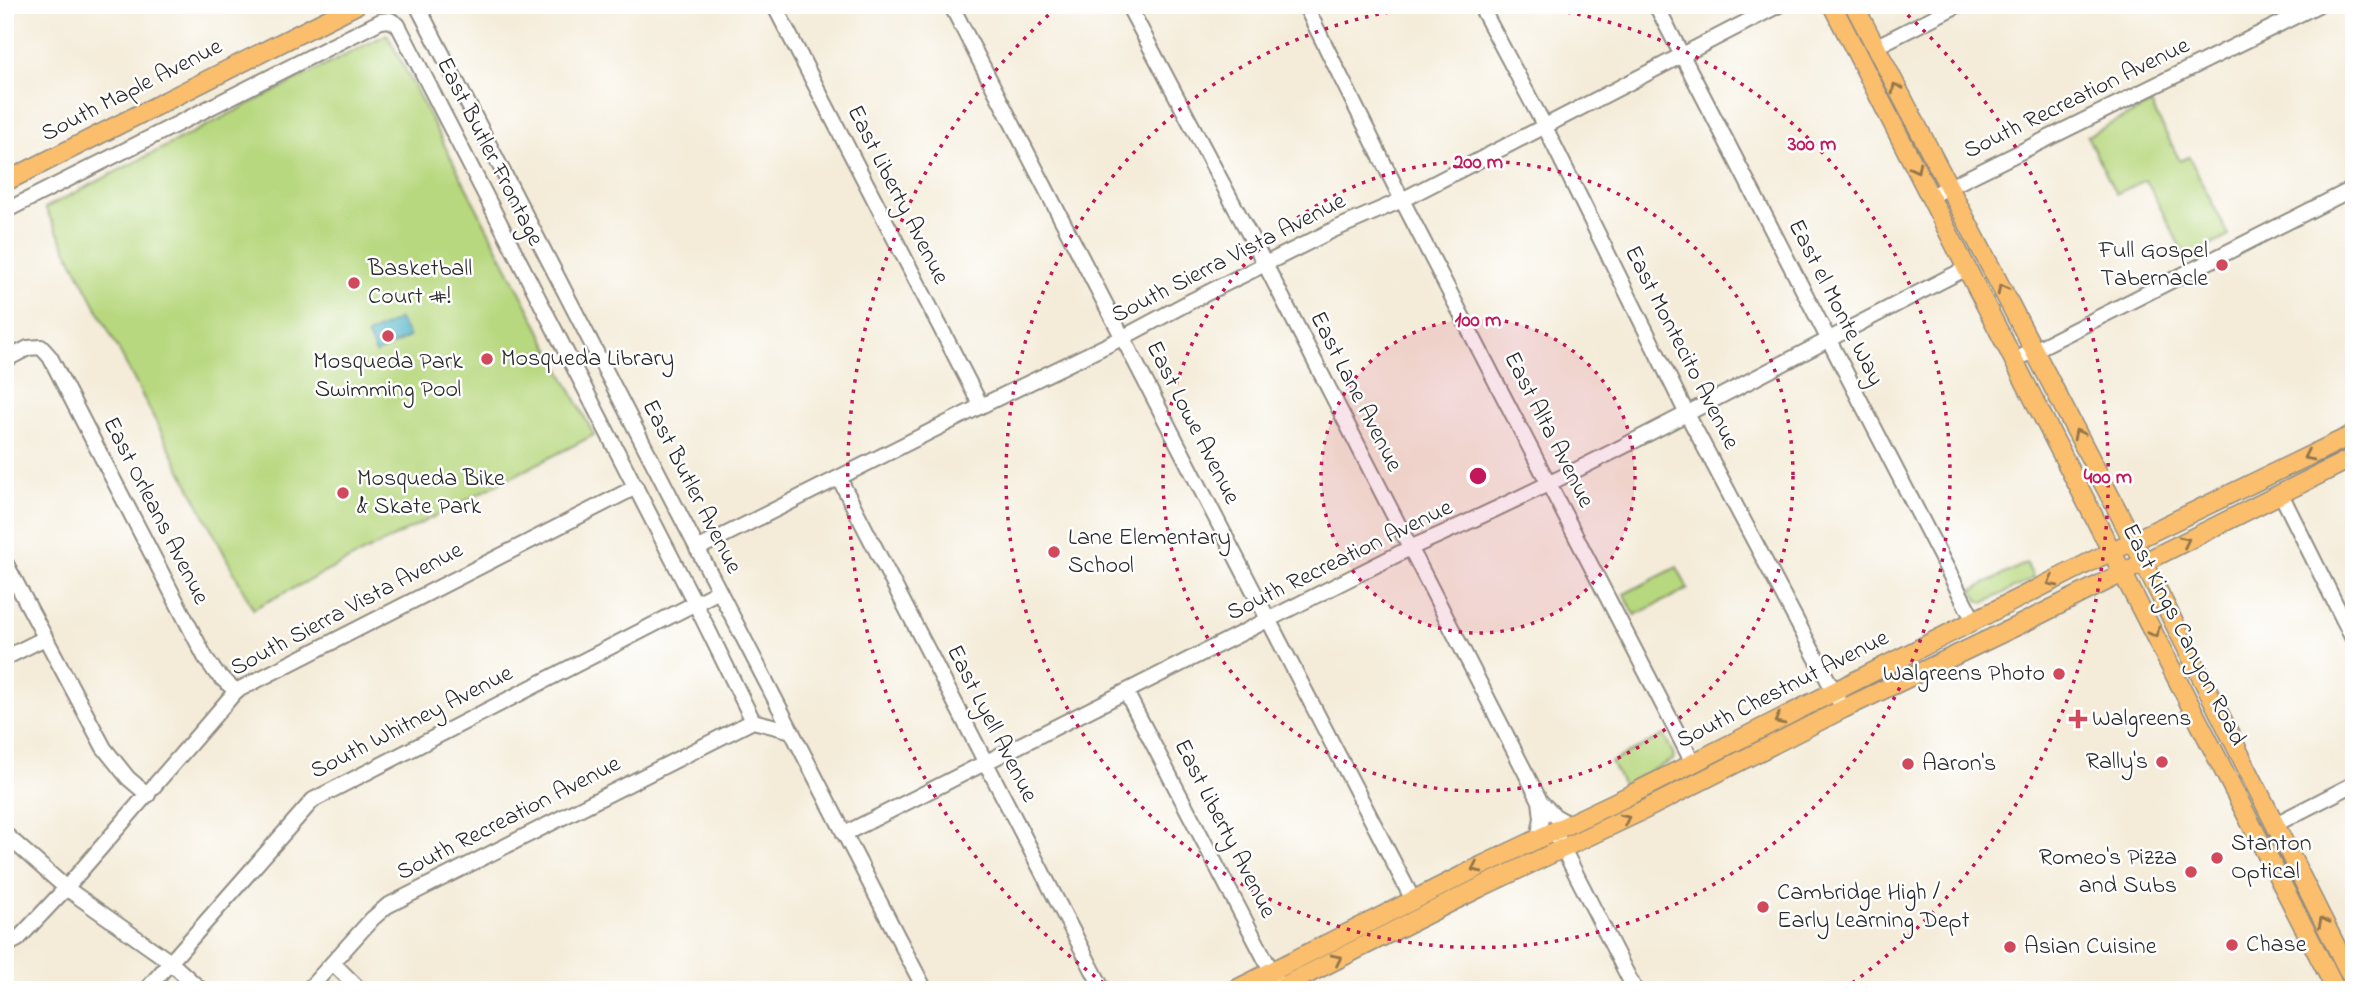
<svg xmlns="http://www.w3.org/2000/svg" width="2359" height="995" viewBox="0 0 2359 995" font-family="'Indie Flower',sans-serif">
<rect width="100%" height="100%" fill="#fff"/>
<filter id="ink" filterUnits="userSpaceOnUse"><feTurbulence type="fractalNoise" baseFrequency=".0143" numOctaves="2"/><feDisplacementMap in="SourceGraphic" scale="14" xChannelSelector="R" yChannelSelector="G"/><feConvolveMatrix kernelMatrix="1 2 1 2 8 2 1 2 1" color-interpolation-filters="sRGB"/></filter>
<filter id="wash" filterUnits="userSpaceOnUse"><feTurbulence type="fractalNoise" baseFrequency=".00686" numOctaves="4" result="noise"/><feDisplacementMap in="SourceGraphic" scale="28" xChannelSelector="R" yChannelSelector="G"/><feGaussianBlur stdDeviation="1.57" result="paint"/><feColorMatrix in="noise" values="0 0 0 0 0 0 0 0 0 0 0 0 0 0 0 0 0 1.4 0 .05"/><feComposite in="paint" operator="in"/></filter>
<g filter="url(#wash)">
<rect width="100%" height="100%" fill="#f4ecd9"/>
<path fill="#b8d87f" stroke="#728255" stroke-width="2" d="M387 34 594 435 253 609 45 208Z
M2151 104 2180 161 2189 157 2229 236 2186 258 2146 180 2116 194 2087 136Z
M2026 563 2034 578 1984 603 1978 600 1973 590Z
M1677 567 1688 589 1635 615 1624 594Z
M1664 735 1674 755 1673 760 1623 785 1611 762Z"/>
<path fill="#43adc2" stroke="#376c76" stroke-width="2" d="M399 319 409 337 376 354 367 335Z"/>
</g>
<g filter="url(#ink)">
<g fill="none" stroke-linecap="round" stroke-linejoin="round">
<g stroke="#908c82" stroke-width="18">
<path id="minor" d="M417 5 925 990
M774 5 981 406
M951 5 1413 900
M1128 5 1265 264 1540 801 1555 816 1569 824
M1305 5 1402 200 1693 763
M1480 5 1544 125 1687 414 1839 701
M1656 5 1974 621
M1875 47 1958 5
M1931 196 2318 5
M5 211 381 21 390 20 398 25 695 603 753 721
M5 360 28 348 41 347 50 357 205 657 216 673 236 691
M2015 360 2354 188
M839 478 1103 990
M2281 494 2354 641
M697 549 981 406 1122 338 1193 300 1333 230 1402 200 1779 5
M5 562 104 748 128 778 148 795
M5 658 45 638
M1126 692 1276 980
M753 721 792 731
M2274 825 2354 784
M1554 831 1635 990
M5 834 66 888 169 961 201 990
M844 834 1410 548C1600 465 1781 362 1967 268
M1538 839 1542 818 1540 801
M5 946 18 939 66 888 236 691 636 487
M333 963 360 990
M146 990 313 800 719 591
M308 990 372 919 387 906 753 721"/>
</g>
<g stroke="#908c82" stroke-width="21">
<path id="major" d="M1832 5 2336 990
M1854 5 2124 523 2354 982
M5 182 356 5
M1235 990 1483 865 1624 798 2094 560 2354 434
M1276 990 1479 888 1646 809 1843 709 2023 623 2354 457"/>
</g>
<use href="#minor" stroke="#fff" stroke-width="14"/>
<use href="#major" stroke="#fabe6d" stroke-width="18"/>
</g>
<defs><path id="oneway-chevron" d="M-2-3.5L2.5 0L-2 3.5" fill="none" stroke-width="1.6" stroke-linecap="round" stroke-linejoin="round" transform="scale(1.75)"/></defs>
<g stroke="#92744c">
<use href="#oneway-chevron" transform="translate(1896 88) rotate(-117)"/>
<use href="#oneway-chevron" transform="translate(1916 168) rotate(62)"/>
<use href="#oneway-chevron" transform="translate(2002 289) rotate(-118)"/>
<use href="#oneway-chevron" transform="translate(2078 434) rotate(-117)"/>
<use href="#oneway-chevron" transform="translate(2308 456) rotate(154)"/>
<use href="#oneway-chevron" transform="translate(2185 541) rotate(-26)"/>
<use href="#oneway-chevron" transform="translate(2052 582) rotate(153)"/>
<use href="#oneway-chevron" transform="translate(2155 633) rotate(63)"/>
<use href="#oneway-chevron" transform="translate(1779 720) rotate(153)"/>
<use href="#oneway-chevron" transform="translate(1625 819) rotate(-26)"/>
<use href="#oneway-chevron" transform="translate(1476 868) rotate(154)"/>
<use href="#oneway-chevron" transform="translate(2323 922) rotate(-117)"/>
<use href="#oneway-chevron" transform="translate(1337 959) rotate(-26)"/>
</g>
</g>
<circle cx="1478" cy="476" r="157" fill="#c2185b" fill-opacity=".12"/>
<g fill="none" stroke="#c2185b" stroke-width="3.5" stroke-dasharray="3.5 7">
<circle cx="1478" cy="476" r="157"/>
<circle cx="1478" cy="476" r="315"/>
<path d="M1515 5A472 472 0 1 1 1441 5"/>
<path d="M1112 989A630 630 0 0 1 1056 8M1900 8A630 630 0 0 1 1844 989"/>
</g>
<g fill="#d1495b" stroke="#fff" stroke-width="2.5">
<circle cx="2222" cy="265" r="7"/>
<circle cx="354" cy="283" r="7"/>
<circle cx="388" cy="336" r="7"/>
<circle cx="487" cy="359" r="7"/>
<circle cx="343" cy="493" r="7"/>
<circle cx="1054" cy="552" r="7"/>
<circle cx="2059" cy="674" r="7"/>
<path d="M2074.5 708.5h7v7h7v7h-7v7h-7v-7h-7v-7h7z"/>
<circle cx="2162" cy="762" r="7"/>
<circle cx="1908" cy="764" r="7"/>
<circle cx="2217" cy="858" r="7"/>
<circle cx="2191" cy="872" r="7"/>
<circle cx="1763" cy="907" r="7"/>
<circle cx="2232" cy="945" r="7"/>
<circle cx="2010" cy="947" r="7"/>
</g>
<g text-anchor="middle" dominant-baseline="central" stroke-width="5" stroke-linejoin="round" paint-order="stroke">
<g font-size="24" fill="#2b2b2b" stroke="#fff">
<text transform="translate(132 91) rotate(-27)">South Maple Avenue</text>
<text transform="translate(2077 99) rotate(-26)">South Recreation Avenue</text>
<text transform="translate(489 152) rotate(63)">East Butler Frontage</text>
<text transform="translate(897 195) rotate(63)">East Liberty Avenue</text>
<text transform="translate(1229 259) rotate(-27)">South Sierra Vista Avenue</text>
<text transform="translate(1835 303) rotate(63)">East el Monte Way</text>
<text transform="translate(1681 348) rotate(63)">East Montecito Avenue</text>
<text transform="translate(1355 392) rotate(63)">East Lane Avenue</text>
<text transform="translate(1192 423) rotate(63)">East Lowe Avenue</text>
<text transform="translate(1548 430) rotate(63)">East Alta Avenue</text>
<text transform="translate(691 487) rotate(63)">East Butler Avenue</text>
<text transform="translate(155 511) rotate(63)">East Orleans Avenue</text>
<text transform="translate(1340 561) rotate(-26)">South Recreation Avenue</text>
<text transform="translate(347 610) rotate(-28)">South Sierra Vista Avenue</text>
<text transform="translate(2183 635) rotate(63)">East Kings Canyon Road</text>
<text transform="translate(1783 690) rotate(-27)">South Chestnut Avenue</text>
<text transform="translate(412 723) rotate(-27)">South Whitney Avenue</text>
<text transform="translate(991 724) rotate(63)">East Lyell Avenue</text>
<text transform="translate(509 819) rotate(-27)">South Recreation Avenue</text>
<text transform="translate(1224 829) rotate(63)">East Liberty Avenue</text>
</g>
<g font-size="24" fill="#2b2b2b" stroke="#fff" text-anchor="start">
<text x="2208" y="251" text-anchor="end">Full Gospel<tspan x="2208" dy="28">Tabernacle</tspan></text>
<text x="368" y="269">Basketball<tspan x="368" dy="28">Court #!</tspan></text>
<text x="501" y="359">Mosqueda Library</text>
<text x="388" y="362" text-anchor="middle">Mosqueda Park<tspan x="388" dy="28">Swimming Pool</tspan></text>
<text x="357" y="479">Mosqueda Bike<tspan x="357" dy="28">&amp; Skate Park</tspan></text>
<text x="1068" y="538">Lane Elementary<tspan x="1068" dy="28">School</tspan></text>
<text x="2045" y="674" text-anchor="end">Walgreens Photo</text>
<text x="2092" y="719">Walgreens</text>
<text x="2148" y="762" text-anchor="end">Rally's</text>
<text x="1922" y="764">Aaron's</text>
<text x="2231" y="844">Stanton<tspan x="2231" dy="28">Optical</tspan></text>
<text x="2177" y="858" text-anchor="end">Romeo's Pizza<tspan x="2177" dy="28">and Subs</tspan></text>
<text x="1777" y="893">Cambridge High /<tspan x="1777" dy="28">Early Learning Dept</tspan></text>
<text x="2246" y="945">Chase</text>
<text x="2024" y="947">Asian Cuisine</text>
</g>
</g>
<circle cx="1478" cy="476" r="10" fill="#c2185b" stroke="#fff" stroke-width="3.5"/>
<g font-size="21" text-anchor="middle" font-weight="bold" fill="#c2185b" stroke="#fff" stroke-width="5" stroke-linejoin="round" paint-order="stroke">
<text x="1812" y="150">300 m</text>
<text x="1478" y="168">200 m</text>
<text x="1478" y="326">100 m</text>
<text x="2108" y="483">400 m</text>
</g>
<rect width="2359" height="995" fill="none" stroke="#fff" stroke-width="28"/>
</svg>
